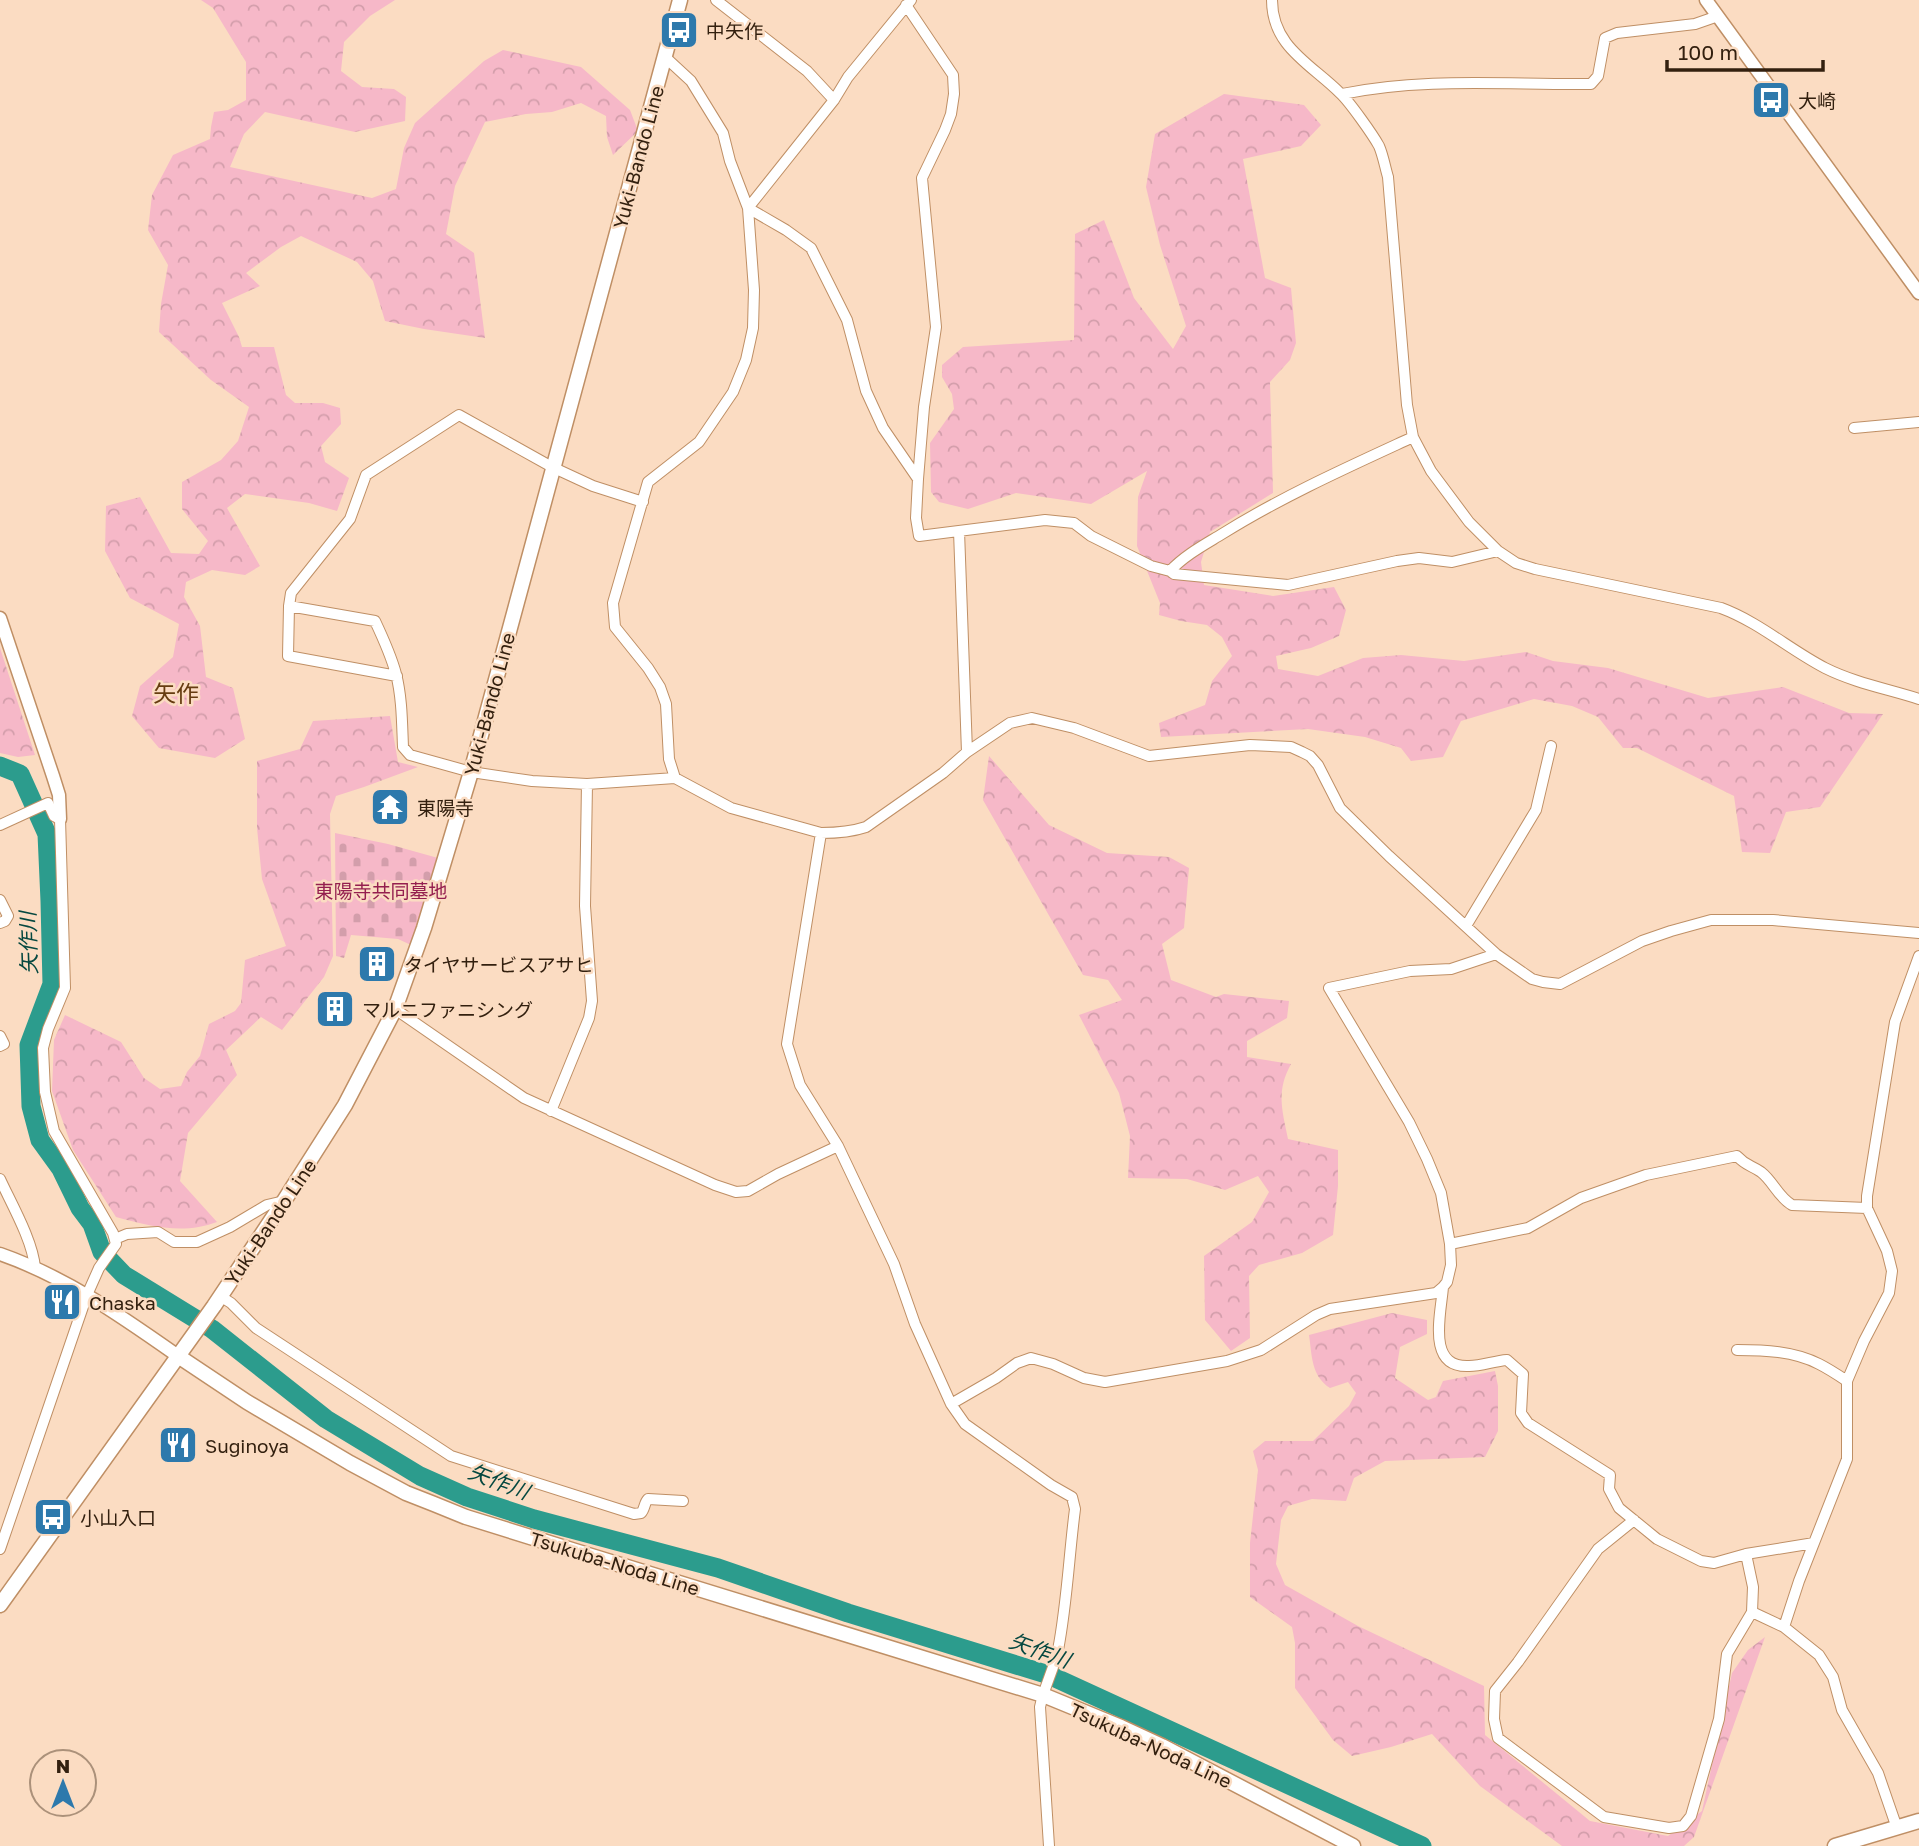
<svg xmlns="http://www.w3.org/2000/svg" width="1919" height="1846" viewBox="0 0 1919 1846" font-family="'Golos Text','Noto Sans JP',sans-serif">
<defs>
<pattern id="forest-crowns" width="20" height="18" patternUnits="userSpaceOnUse" patternTransform="scale(1.75)"><rect width="20" height="18" fill="#f6b8c8"/><path d="M2 6a3 3 0 1 1 6 0M12 15a3 3 0 1 1 6 0" fill="none" stroke="#d39eab"/></pattern>
<pattern id="cemetery-stones" width="16" height="16" patternUnits="userSpaceOnUse" patternTransform="scale(1.75)"><rect width="16" height="16" fill="#f6b8c8"/><path d="M2 7V4a2 2 0 0 1 4 0v3zM10 15v-3a2 2 0 0 1 4 0v3z" fill="#d39eab"/></pattern>
</defs>
<rect width="100%" height="100%" fill="#fbdcc2"/>
<path fill="url(#forest-crowns)" d="M201 0H395L370 16 344 42 341 71 362 87 394 89 406 97 405 121 355 132 265 112 244 134 230 167 372 198 396 189 404 148 415 123 484 61 503 50 581 67 630 110 638 131 613 155 607 137 606 116 581 103 552 112 526 114 485 122 455 186 446 234 474 253 485 338 424 329 385 321 373 281 357 262 301 236 281 247 246 273 260 286 222 303 239 337 242 347H274L286 395 295 403H323L340 408 341 424 321 446 325 462 349 478 337 511 309 503 245 494 227 508 260 566 245 575 212 570 186 582 184 597 200 626 206 677 233 688 245 739 215 758 159 748 132 716 140 686 173 657 179 624 130 598 105 551 106 506 140 497 171 553 199 554 208 541 182 509V482L221 460 238 441 249 407 211 380 159 332 161 304 168 265 148 230 152 195 173 155 210 139 211 127 214 112 228 110 246 100V62L213 8Z
M1224 94 1304 105 1321 125 1301 146 1243 159 1265 278 1291 288 1296 343 1290 360 1270 382 1273 493 1210 532 1201 562 1204 585 1273 596 1334 587 1346 610 1339 636 1311 648 1276 656 1278 669 1318 676 1363 658 1401 655 1464 661 1526 652 1553 661 1608 668 1708 698 1783 687 1849 713 1883 714 1820 807 1786 812 1770 853 1742 852 1734 796 1637 748H1623L1598 717 1572 706 1534 699 1461 721 1443 757 1411 761 1401 748 1365 737 1308 729 1161 737 1159 723 1205 705 1212 681 1232 656 1222 637 1207 625 1181 621 1159 615 1160 603 1137 546 1138 497 1147 471 1091 504 1016 493 968 509 939 502 931 492 930 443 954 409 952 394 942 377V365L963 347 1074 340 1075 234 1104 220 1134 298 1173 349 1186 326 1160 245 1146 187 1155 134Z
M0 648 35 755 18 757 0 753Z
M390 716 398 762 418 767 364 787 336 796 330 814 333 956 324 977 282 1030 261 1017 226 1050 237 1075 188 1133 180 1181 217 1222C183 1235 150 1226 116 1217L73 1150 52 1091 54 1040 65 1015 121 1042 144 1078 160 1089 181 1086 187 1072 200 1056 209 1024 235 1011 241 1003 245 960 286 946 262 879 257 828V761L300 749 313 721Z
M989 756 1049 825 1107 853 1169 857 1189 868 1184 928 1162 944 1171 980 1216 997 1224 994 1289 1001 1287 1018 1247 1041V1057L1291 1064C1276 1091 1282 1110 1288 1139L1338 1150V1186L1333 1235 1302 1253 1259 1265 1249 1276 1250 1338 1231 1351 1205 1320 1204 1256 1252 1222 1269 1192 1258 1176 1225 1190 1187 1179 1128 1178 1130 1136 1119 1093 1079 1015 1122 1000 1108 980 1083 975 983 800Z
M1392 1313 1427 1320V1334L1400 1347 1395 1378 1428 1400 1436 1397 1443 1381 1495 1371 1498 1386V1431L1485 1457 1385 1461 1354 1478 1346 1501 1312 1499 1288 1506 1281 1520 1276 1564 1285 1585 1358 1626 1484 1686 1485 1735 1590 1821 1668 1836 1702 1811 1732 1673 1748 1650 1765 1637 1694 1837 1684 1846H1562L1480 1786 1432 1734 1391 1747 1352 1756 1333 1740 1295 1688V1643L1292 1627 1250 1597V1543L1258 1470 1253 1451 1265 1441H1313L1349 1406 1356 1393 1348 1382 1330 1388C1311 1376 1312 1355 1309 1335Z"/>
<path fill="url(#cemetery-stones)" d="M335 833 388 844 438 858 411 945 398 939 351 935 344 958 336 956Z"/>
<g fill="none" stroke-linecap="round" stroke-linejoin="round">
<path stroke="#2c9c8d" stroke-width="19" d="M0 766 20 774 47 834 50 901 52 984 29 1045 31 1106 40 1140 61 1169 80 1208 92 1224 102 1252 124 1275 212 1329 326 1419 420 1476 467 1497 534 1519 718 1568 848 1613 1049 1675 1422 1846"/>
<g stroke="#bf8f65" stroke-width="12">
<path id="minor" d="M716 0 807 71 834 100
M1272 0C1272 47 1311 64 1340 93 1349 101 1373 135 1379 146 1383 155 1385 167 1388 177L1407 405 1413 437 1431 471 1469 522 1498 551 1516 563 1535 569 1721 608C1759 622 1790 650 1825 668 1855 683 1888 689 1919 699
M906 5 953 75 954 94 951 114 945 130 922 178 936 327 924 407 918 479 916 518 919 536 1045 520 1074 523 1091 536 1151 566 1170 571 1174 574 1288 585 1397 561 1419 558 1452 562 1498 551
M665 57 691 81 723 133 730 161 748 208 754 290 753 328 746 360 733 392 699 442 648 482 613 603 615 627 648 668 660 687 666 704 669 759 675 778
M1342 94C1423 77 1508 85 1591 84L1598 76 1605 38 1617 33 1695 24 1718 16
M748 208 786 230 811 248 847 320 866 391 883 428 918 479
M748 208 834 100 848 77 911 0
M1854 428 1919 422
M959 531 967 752
M1170 571C1185 555 1204 545 1222 534 1283 496 1348 467 1413 437
M289 606 375 621C383 638 391 655 396 674 402 697 402 723 403 747L410 755 471 772 532 781 587 784 675 778 731 808 821 833C837 833 851 832 866 827L943 773 967 752 1010 723 1032 718 1074 728 1149 756 1250 745 1291 747 1302 752 1310 756 1318 765 1340 808 1389 856 1496 954 1532 979 1543 982 1560 984 1642 941 1671 931 1711 920H1773L1919 933
M397 676 288 656 289 606 291 593 350 519 366 475 459 415 552 467 593 486 643 502
M0 825 48 803 54 816 60 819 65 988 48 1029 43 1048 45 1092 54 1131 113 1233 116 1244 99 1268 87 1295 0 1549
M821 833 787 1044 800 1085 838 1146 894 1264 915 1324 951 1404 965 1424 1051 1485 1072 1497 1075 1509C1069 1555 1067 1604 1058 1650 1054 1669 1044 1687 1040 1707L1049 1846
M0 900 8 916 5 921 0 923
M1466 926 1536 810 1551 746
M1496 954 1451 969 1410 971 1329 988 1409 1122 1427 1159 1441 1193 1450 1244 1451 1265 1447 1282 1443 1287C1441 1314 1426 1368 1469 1366 1482 1366 1494 1361 1507 1360L1523 1374 1521 1413 1528 1423 1610 1475 1609 1489 1619 1508 1657 1539 1701 1561 1714 1563 1746 1554 1814 1543
M395 1009 524 1098 715 1185 736 1192 748 1191 778 1174 838 1146
M0 1036 4 1044 0 1046
M551 1111 589 1018 592 1001 585 906 587 784
M0 1179C11 1203 33 1241 35 1268
M115 1239 127 1234 158 1232 174 1242H197L230 1227 267 1205 284 1201
M1450 1244 1528 1228 1581 1198 1646 1175 1737 1156C1746 1166 1751 1165 1761 1172 1773 1181 1778 1197 1792 1205L1867 1208
M220 1296 231 1303 256 1328 451 1456 634 1514 641 1513C645 1509 644 1503 648 1499L683 1501
M1737 1350C1764 1350 1794 1351 1819 1364 1829 1369 1838 1375 1847 1381
M951 1404 996 1378 1017 1363 1031 1358 1053 1364 1084 1378 1105 1382 1227 1361 1261 1350 1316 1315 1330 1309 1436 1293 1443 1287
M1634 1520 1598 1549 1518 1662 1495 1691 1494 1719 1498 1738 1604 1817 1669 1828 1683 1826 1691 1816 1719 1719 1727 1654 1752 1612
M1746 1554 1753 1587 1752 1612 1784 1627 1819 1655 1833 1677 1842 1710 1878 1773 1897 1828
M1784 1627 1799 1581 1847 1459V1381L1864 1341 1889 1293 1892 1271 1887 1251 1867 1208V1196L1895 1022 1919 956"/>
</g>
<g stroke="#bf8f65" stroke-width="15">
<path id="tertiary" d="M1706 0 1919 293
M0 618 53 776 59 795 60 819"/>
</g>
<g stroke="#bf8f65" stroke-width="15">
<path id="secondary" d="M0 1254C66 1277 121 1316 178 1356"/>
</g>
<g stroke="#bf8f65" stroke-width="17">
<path id="primary" d="M178 1356 247 1402 350 1463 406 1493 434 1504 466 1517 572 1550 1043 1695 1121 1727 1162 1746 1353 1846
M0 1605 214 1306 284 1201 345 1105 395 1009 424 928 471 772 680 0
M1835 1846 1919 1821"/>
</g>
<use href="#minor" stroke="#fff" stroke-width="10"/>
<use href="#tertiary" stroke="#fff" stroke-width="12"/>
<use href="#secondary" stroke="#fff" stroke-width="12"/>
<use href="#primary" stroke="#fff" stroke-width="14"/>
</g>
<defs>
<g id="bus-square" transform="scale(2.0125)"><rect x="-9" y="-9" width="18" height="18" rx="4" fill="#2d79ac" stroke="#fbdcc2"/><path d="M-5-6H5V4H4V6H2V4H-2V6H-4V4H-5ZM-3.5-4V0h7V-4ZM-3.5 1.2v1.5H-2V1.2ZM2 1.2v1.5H3.5V1.2Z" fill="#fff"/></g>
<g id="temple-square" transform="scale(2.0125)"><rect x="-9" y="-9" width="18" height="18" rx="4" fill="#2d79ac" stroke="#fbdcc2"/><path d="M0-6L5-2H3V0L6.5 2.5H4V6H1.5V3h-3V6H-4V2.5H-6.5L-3 0V-2H-5Z" fill="#fff"/></g>
<g id="building-square" transform="scale(2.0125)"><rect x="-9" y="-9" width="18" height="18" rx="4" fill="#2d79ac" stroke="#fbdcc2"/><path d="M-4-6H4V6H1V3H-1V6H-4ZM-2.5-4.3h1.7v1.8h-1.7ZM.8-4.3h1.7v1.8H.8ZM-2.5-1h1.7V.8h-1.7ZM.8-1h1.7V.8H.8Z" fill="#fff"/></g>
<g id="restaurant-square" transform="scale(2.0125)"><rect x="-9" y="-9" width="18" height="18" rx="4" fill="#2d79ac" stroke="#fbdcc2"/><path d="M-5-6h1v4h1v-4h1v4h1v-4h1v5L-1.5 .5V6h-2V.5L-5-1ZM5-6V6H3V1.5H1.5Q1.5-4 5-6Z" fill="#fff"/></g>
</defs>
<g fill-rule="evenodd">
<use href="#bus-square" x="679" y="30"/>
<use href="#bus-square" x="1771" y="100"/>
<use href="#temple-square" x="390" y="807"/>
<use href="#building-square" x="377" y="964"/>
<use href="#building-square" x="335" y="1009"/>
<use href="#restaurant-square" x="62" y="1302"/>
<use href="#restaurant-square" x="178" y="1445"/>
<use href="#bus-square" x="53" y="1517"/>
</g>
<g text-anchor="middle" dominant-baseline="central" stroke-width="5" stroke-linejoin="round" paint-order="stroke">
<g font-size="19" fill="#33200f" stroke="#fbdcc2" text-anchor="start">
<text x="706" y="30">中矢作</text>
<text x="1798" y="100">大崎</text>
<text x="417" y="807">東陽寺</text>
<text x="404" y="964">タイヤサービスアサヒ</text>
<text x="362" y="1009">マルニファニシング</text>
<text x="89" y="1302">Chaska</text>
<text x="205" y="1445">Suginoya</text>
<text x="80" y="1517">小山入口</text>
</g>
<g font-size="19" fill="#33200f" stroke="#fbdcc2">
<text transform="translate(638 157) rotate(-75)">Yuki-Bando Line</text>
<text transform="translate(489 704) rotate(-75)">Yuki-Bando Line</text>
<text transform="translate(270 1222) rotate(-56)">Yuki-Bando Line</text>
<text transform="translate(615 1563) rotate(17)">Tsukuba-Noda Line</text>
<text transform="translate(1151 1745) rotate(25)">Tsukuba-Noda Line</text>
</g>
<g font-size="19" fill="#941f4f" stroke="#fbdcc2">
<text x="381" y="890">東陽寺共同墓地</text>
</g>
<g font-size="21" font-style="italic" fill="#064840" stroke="#fbdcc2">
<text transform="translate(28 943) rotate(-92)">矢作川</text>
<text transform="translate(499 1481) rotate(21)">矢作川</text>
<text transform="translate(1040 1650) rotate(20)">矢作川</text>
</g>
<g font-size="23" fill="#663c10" stroke="#fbdcc2">
<text x="176" y="693">矢作</text>
</g>
</g>
<g transform="translate(63 1783)"><circle r="33" fill="#fbdcc2" stroke="#ab917a" stroke-width="2"/>
<path d="M0-5L12 26L0 18L-12 26Z" fill="#2d79ac"/>
<text y="-10" font-size="19" font-weight="bold" text-anchor="middle" fill="#33200f">N</text>
</g>
<path d="M1667 60v10h156v-10" fill="none" stroke="#33200f" stroke-width="3.5"/>
<text x="1678" y="60" font-size="21" fill="#33200f" stroke="#fbdcc2" stroke-width="5" paint-order="stroke">100 m</text>
</svg>
